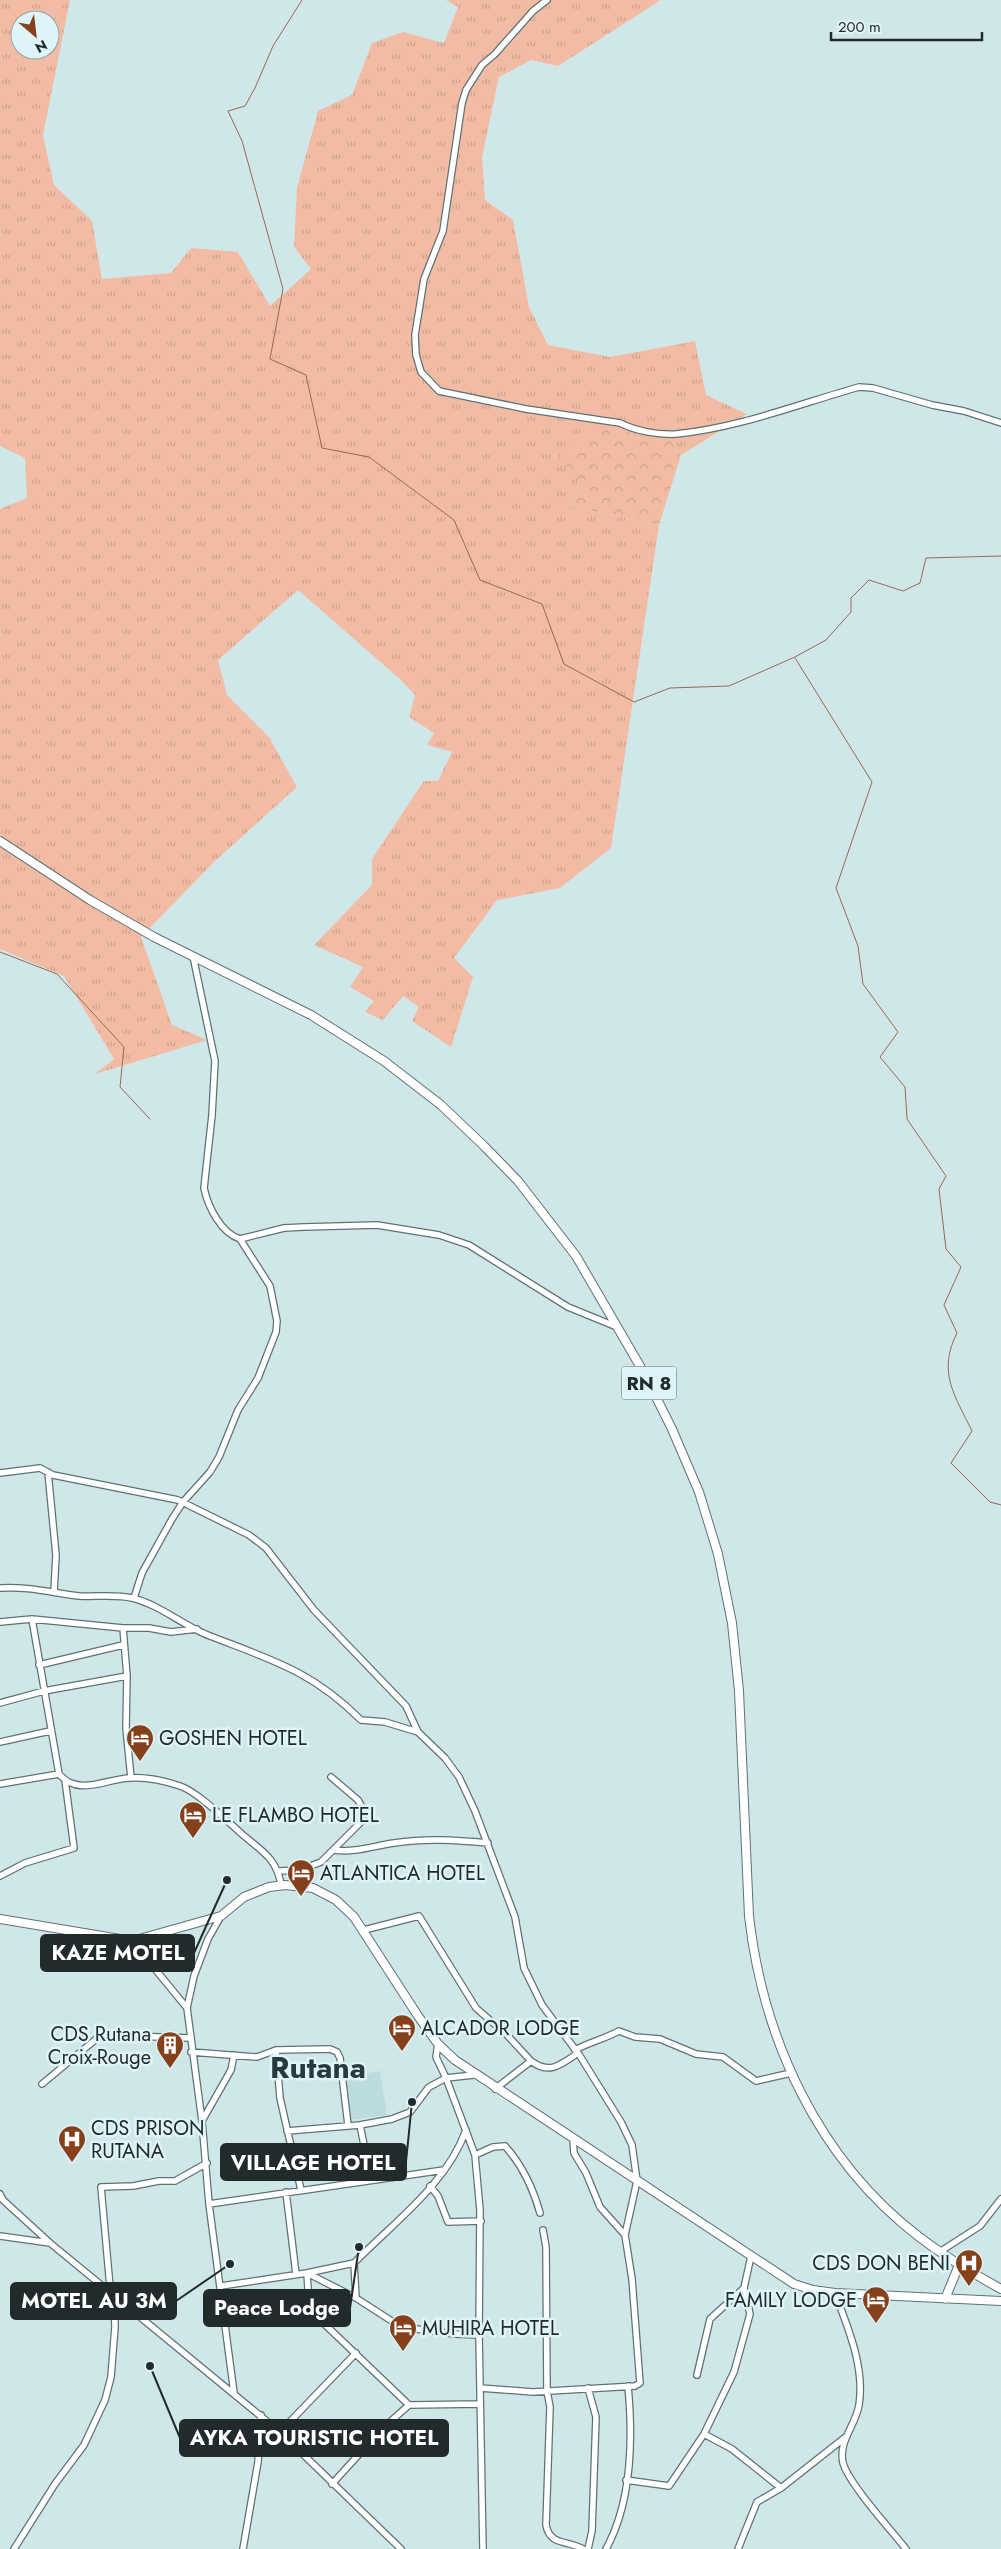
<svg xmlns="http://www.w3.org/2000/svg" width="1001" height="2549" viewBox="0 0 1001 2549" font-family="Jost,sans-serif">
<defs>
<pattern id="grass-tufts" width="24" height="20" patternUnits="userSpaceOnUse" patternTransform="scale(1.25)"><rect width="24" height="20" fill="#f2bca4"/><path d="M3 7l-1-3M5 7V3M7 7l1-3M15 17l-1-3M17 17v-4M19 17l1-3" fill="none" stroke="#cfa28d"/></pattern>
<pattern id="forest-crowns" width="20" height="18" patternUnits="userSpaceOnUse" patternTransform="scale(1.25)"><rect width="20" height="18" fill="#f2bca4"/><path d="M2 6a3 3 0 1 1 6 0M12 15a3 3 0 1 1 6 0" fill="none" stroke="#cfa28d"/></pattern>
</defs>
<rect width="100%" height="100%" fill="#d0e7ea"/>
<path fill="#bcdbdf" d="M380 2071 387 2115 350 2120 344 2077Z"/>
<path fill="url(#grass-tufts)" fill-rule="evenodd" d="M0 0H70L43 135 54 185 92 221 102 279 171 273 191 248 238 252 270 306 311 269 294 247 297 188 318 111 352 95 372 43 403 32 444 43 458 7 446 0H661L558 66 531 60 499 77 482 157 485 200 513 220 529 307 548 345 610 357 695 341 706 395 747 414 681 455 668 436 579 480 572 507 659 525 611 848 560 888 497 900 454 958 473 977 451 1047 412 1021 419 1007 403 996 383 1020 365 1012 374 1001 350 987 363 967 314 945 372 885V859L424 781H438L452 752 427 745 434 733 409 717 415 695 401 680 298 590 218 660 227 695 269 737 297 787 215 861 141 937 172 1025 207 1040 95 1074 114 1059 64 976 0 949V509L27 498 25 458 0 446ZM20 20H50V50H20Z"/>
<path fill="url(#forest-crowns)" d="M605 424 668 436 681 455 659 525 572 507 579 480 556 457Z"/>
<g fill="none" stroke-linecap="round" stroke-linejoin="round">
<path stroke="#976952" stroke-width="1" d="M302 0 273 46 255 88 245 106 228 111 242 141 283 289 270 359 306 375 322 448 369 457 454 520 480 580 542 604 564 664 634 702 670 688 729 686 795 657 826 640 851 612V598L869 580 903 591 920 583 926 558 1001 556
M795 658 872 782 836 888 858 946 863 984 898 1032 880 1057 905 1087 907 1119 946 1176 939 1189 946 1249 961 1267 944 1305 957 1333C937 1372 955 1396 972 1431L951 1463 990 1502 1001 1505
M0 952 57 974 124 1047 120 1087 150 1119"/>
<g stroke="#5e7275" stroke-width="8">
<path id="minor" d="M547 0 533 11 495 54 482 65 466 90 462 103 443 231 424 279 415 335 416 355 421 372 439 391 526 409 620 423C636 431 658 435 676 434 738 428 799 404 859 387L873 388 932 405 964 411 1001 423
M193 956 215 1061 212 1115 204 1188C208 1207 221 1233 240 1239L284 1228 304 1227 377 1225 439 1235 469 1245 568 1307 617 1327
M48 1472 56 1555 54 1592
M0 1473 40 1468 53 1475 178 1500 249 1535 266 1548 314 1610 406 1706 418 1732
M0 1588C27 1586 53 1593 79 1596 97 1597 115 1594 132 1598 159 1604 185 1627 210 1636 272 1660 312 1671 361 1720L385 1722 418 1732 445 1758 459 1777 475 1811 515 1917 524 1968 542 2005 580 2056 621 2122 632 2145 637 2181 625 2235 632 2279 640 2383 635 2386 533 2392 480 2388
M134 1598 142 1573 172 1519 183 1502 210 1472 219 1457 238 1410 258 1378 276 1332 277 1321 270 1286 240 1239
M32 1619 59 1774
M0 1622 32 1619 123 1628H149L171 1632 197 1629
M123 1628 127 1676 126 1728 131 1778
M39 1665 123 1645
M0 1703 44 1691 127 1676
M0 1742 50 1731
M0 1784 59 1774C79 1797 104 1779 130 1778 146 1777 165 1781 180 1786 198 1792 228 1822 243 1835 262 1851 277 1859 281 1885
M333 1850C356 1853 373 1846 394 1843 426 1838 456 1840 488 1843
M279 1871 300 1870 321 1862 362 1821 364 1811 358 1800 331 1777
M0 1876 25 1863 74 1848 65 1780
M221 1916 208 1939 194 1976 187 2008 202 2121 209 2204 234 2393
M364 1930 419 1916 476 2008 507 2035 531 2061
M132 1941 187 2008
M438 2044 436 2057 446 2078 475 2155 480 2210 479 2335 483 2549
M575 2050C590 2042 604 2039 619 2031L635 2037 660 2039 696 2054 723 2057 756 2081 791 2073
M191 2052 257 2057 276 2050
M42 2084 101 2035 190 2038
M495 2089 531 2061C549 2075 561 2065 578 2053
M202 2121 231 2070 234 2055
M287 2131 360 2125
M573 2139 574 2153 586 2173 600 2207 625 2235
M475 2155 493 2147 505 2146C522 2165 533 2188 540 2213
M371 2180 360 2125 392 2119 410 2112 429 2087 446 2078 474 2075
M430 2186 438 2196 448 2222 481 2221
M301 2190 280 2098 276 2050 330 2049 337 2052 340 2058 348 2125
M286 2192 296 2274
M0 2194 3 2200 50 2243
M209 2204 444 2170
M543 2230 546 2247 547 2391 550 2407 546 2525C550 2546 567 2540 583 2549
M0 2236 50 2243 280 2432 401 2549
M941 2251 980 2226 1001 2199
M354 2263 307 2273 309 2304 314 2314 409 2405 480 2404
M221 2286 307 2273 356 2298 401 2327 455 2334 479 2335
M835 2293C848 2328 865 2367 859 2405 856 2425 838 2441 843 2463 849 2484 891 2530 906 2549
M356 2298 354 2263C393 2223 447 2184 466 2130
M697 2375 710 2319 744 2288 751 2256
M280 2432 356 2353
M704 2434 732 2449 781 2488
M626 2480 669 2486 704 2434 734 2372 750 2314 744 2288
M332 2484 382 2429 409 2405
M14 2549 55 2484 84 2445 105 2400 111 2377 115 2327 114 2294 110 2287 101 2187 133 2186 159 2181H175L207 2163
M243 2549 258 2462 261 2415
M588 2549 592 2531 596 2417 588 2388
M606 2549C632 2502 633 2439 628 2386
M738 2549 757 2502 781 2488 847 2436"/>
</g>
<g stroke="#5e7275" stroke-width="10">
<path id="major" d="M0 841 90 900 154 937 311 1015 384 1061 441 1105 484 1146 518 1181 576 1256 644 1373 672 1429 699 1492 718 1554 732 1623 739 1691 749 1916C763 2039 818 2159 918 2236 944 2256 972 2273 1001 2289
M0 1919 132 1941 221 1916 244 1897 269 1887 285 1885 313 1888 336 1900 354 1917 418 2016 438 2044 455 2060 794 2284 813 2290 835 2293 1001 2301
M945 2299 959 2265"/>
</g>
<use href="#minor" stroke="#fff" stroke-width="5.5"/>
<use href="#major" stroke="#fff" stroke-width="8"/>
</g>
<defs>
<g id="hotel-pin" transform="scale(1.4375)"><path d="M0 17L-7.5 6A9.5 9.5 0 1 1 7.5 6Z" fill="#86401b" stroke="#def4f8"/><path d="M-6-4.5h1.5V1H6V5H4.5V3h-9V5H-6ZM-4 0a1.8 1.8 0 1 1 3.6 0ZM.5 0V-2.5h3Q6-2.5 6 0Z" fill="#fff"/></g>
<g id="building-pin" transform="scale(1.4375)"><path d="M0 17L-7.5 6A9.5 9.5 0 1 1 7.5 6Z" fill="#86401b" stroke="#def4f8"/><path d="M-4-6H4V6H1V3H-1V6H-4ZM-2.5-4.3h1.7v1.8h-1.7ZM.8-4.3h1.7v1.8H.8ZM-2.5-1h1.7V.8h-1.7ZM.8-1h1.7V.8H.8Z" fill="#fff"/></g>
<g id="hospital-pin" transform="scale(1.4375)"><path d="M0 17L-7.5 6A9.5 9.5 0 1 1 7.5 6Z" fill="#86401b" stroke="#def4f8"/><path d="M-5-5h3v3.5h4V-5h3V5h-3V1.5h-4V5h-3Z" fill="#fff"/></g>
</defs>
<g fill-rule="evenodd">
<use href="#hotel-pin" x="140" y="1738"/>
<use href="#hotel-pin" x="193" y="1815"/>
<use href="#hotel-pin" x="301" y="1873"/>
<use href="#hotel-pin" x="402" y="2028"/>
<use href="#building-pin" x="170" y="2045"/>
<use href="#hospital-pin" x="72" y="2139"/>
<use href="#hospital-pin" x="969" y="2263"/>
<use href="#hotel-pin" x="876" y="2300"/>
<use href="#hotel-pin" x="403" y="2328"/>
</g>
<g text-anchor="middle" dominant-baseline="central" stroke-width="5" stroke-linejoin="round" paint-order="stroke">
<rect fill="#def4f8" stroke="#5a6769" stroke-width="1" x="621.5" y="1366.5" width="55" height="33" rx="4"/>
<g font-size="19" font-weight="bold" fill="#222b2c">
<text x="649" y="1383">RN 8</text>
</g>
<g font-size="20" fill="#222b2c" stroke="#def4f8" text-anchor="start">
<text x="159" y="1738">GOSHEN HOTEL</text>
<text x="212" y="1815">LE FLAMBO HOTEL</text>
<text x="320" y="1873">ATLANTICA HOTEL</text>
<text x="421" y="2028">ALCADOR LODGE</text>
<text x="151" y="2034" text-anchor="end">CDS Rutana<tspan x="151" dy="23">Croix-Rouge</tspan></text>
<text x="91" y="2128">CDS PRISON<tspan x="91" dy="23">RUTANA</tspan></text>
<text x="950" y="2263" text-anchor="end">CDS DON BENI</text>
<text x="857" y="2300" text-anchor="end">FAMILY LODGE</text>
<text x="422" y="2328">MUHIRA HOTEL</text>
</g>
<g font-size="30" font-weight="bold" fill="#283a3d" stroke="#def4f8">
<text x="318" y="2067">Rutana</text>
</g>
</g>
<path fill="none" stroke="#222b2c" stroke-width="2" d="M227 1880L194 1953M412 2102L406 2162M230 2264L176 2301M359 2247L350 2308M150 2366L180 2438"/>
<g fill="#222b2c" stroke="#def4f8" stroke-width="2">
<circle cx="227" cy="1880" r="5"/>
<circle cx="412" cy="2102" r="5"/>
<circle cx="230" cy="2264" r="5"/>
<circle cx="359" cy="2247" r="5"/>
<circle cx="150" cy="2366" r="5"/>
</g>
<g fill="#222b2c" stroke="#222b2c" stroke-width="2">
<rect x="41" y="1935" width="153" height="36" rx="5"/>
<rect x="221" y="2144" width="185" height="36" rx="5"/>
<rect x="11" y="2283" width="165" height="36" rx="5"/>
<rect x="204" y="2290" width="146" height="36" rx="5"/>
<rect x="180" y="2420" width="268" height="36" rx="5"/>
</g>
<g font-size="21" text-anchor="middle" font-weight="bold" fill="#fff">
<text x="118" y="1960">KAZE MOTEL</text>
<text x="313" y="2170">VILLAGE HOTEL</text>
<text x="94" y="2308">MOTEL AU 3M</text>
<text x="277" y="2315">Peace Lodge</text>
<text x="314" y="2445">AYKA TOURISTIC HOTEL</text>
</g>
<g transform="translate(35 35) rotate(152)"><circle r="24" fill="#def4f8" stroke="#93a4a6"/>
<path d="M0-4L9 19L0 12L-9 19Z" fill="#86401b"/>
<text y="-8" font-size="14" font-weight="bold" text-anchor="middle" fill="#222b2c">N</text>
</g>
<path d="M831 32v8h151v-8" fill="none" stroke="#222b2c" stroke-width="2.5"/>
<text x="838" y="32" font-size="15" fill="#222b2c" stroke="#def4f8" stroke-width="4" paint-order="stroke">200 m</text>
</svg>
